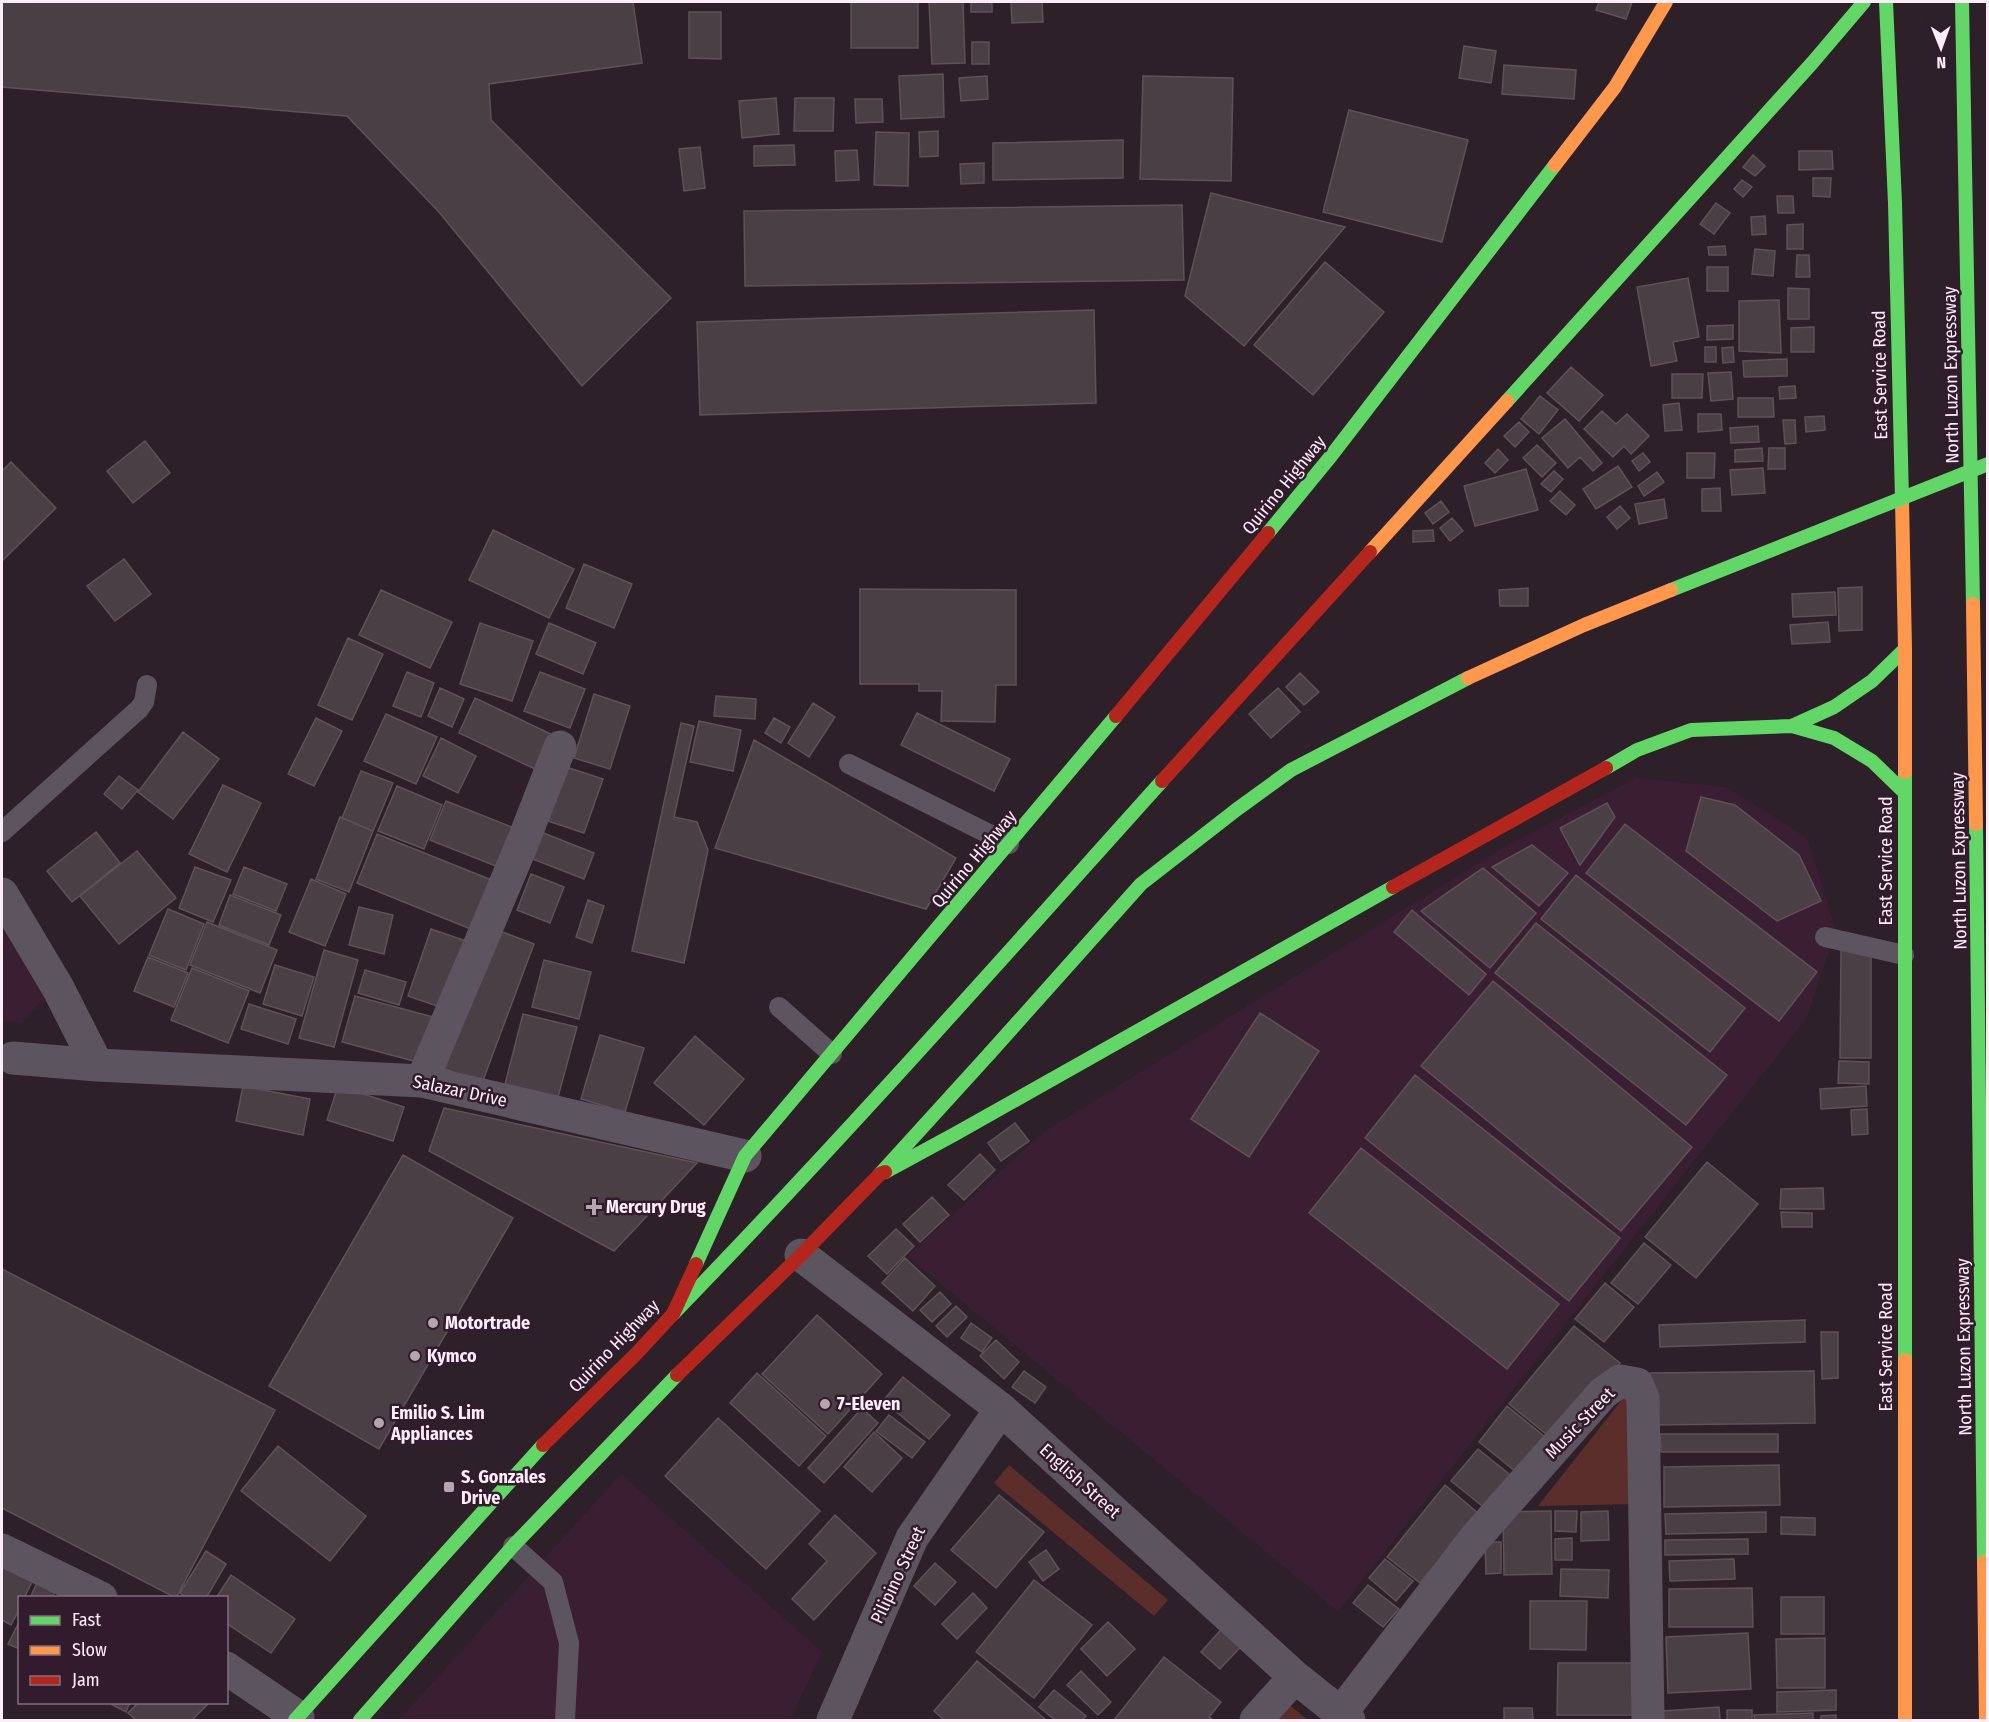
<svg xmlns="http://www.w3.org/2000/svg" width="1989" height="1722" viewBox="0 0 1989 1722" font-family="'Fira Sans Condensed',sans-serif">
<rect width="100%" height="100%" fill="#2d2029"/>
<path fill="#3a1f33" d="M1636 778 1726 787 1807 838 1836 930 1806 1019 1338 1611 907 1256 1044 1132 1508 845Z
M2 930 48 994 21 1023 2 1021Z
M621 1474 822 1652 790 1720H399Z"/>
<path fill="#5b2e2c" d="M1632 1387 1639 1504 1538 1506Z
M1009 1465 1168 1600 1154 1616 994 1483Z
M1288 1704 1308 1720H1274Z"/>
<path fill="#4b3f46" stroke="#5e5257" stroke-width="1.5" d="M2 2H633L642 63 489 84 491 120 671 298 582 386 438 211 347 116 2 87Z
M851 2H918V48H851Z
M929 2H963L965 63 932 64Z
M971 2H992V12H971Z
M1011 2H1042L1043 22 1012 23Z
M1599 2H1632L1626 19 1596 10Z
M689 12H721V59L689 58Z
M972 42H989V64H972Z
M1464 46 1496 51 1491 83 1459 78Z
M1504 65 1576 70 1574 99 1502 94Z
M943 74 944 117 901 119 899 76Z
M987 76 988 99 961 101 959 78Z
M1143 76 1233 78 1231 181 1140 179Z
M776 98 779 134 742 138 739 101Z
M795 98H834L833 131H794Z
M855 99H882L883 122 856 123Z
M1349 110 1468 140 1442 242 1323 212Z
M938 131V156L920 157 919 132Z
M876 132 909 133 908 186 874 185Z
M1123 140V178L993 180V143Z
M794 145 795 165 754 166V146Z
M700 147 705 188 684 191 679 149Z
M857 150 859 180 836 181 835 151Z
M1799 151H1832L1833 169 1799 170Z
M1753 155 1765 166 1755 176 1743 167Z
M984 163V183L961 184 960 164Z
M1813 178H1831L1830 197 1813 196Z
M1742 180 1752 187 1743 197 1734 189Z
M1211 193 1345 227 1244 346 1185 296Z
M1777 196H1793L1794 213H1778Z
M1716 203 1730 213 1714 234 1700 224Z
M1182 205 1184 280 745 286 744 211Z
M1765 216 1766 234 1752 235 1751 217Z
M1803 224V249H1787V225Z
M1725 246 1726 255H1709L1708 247Z
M1755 249 1775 251 1773 276 1752 274Z
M1797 255H1809L1810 277H1796Z
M1325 262 1384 312 1313 395 1254 345Z
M1707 267H1728V291H1707Z
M1688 278 1699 337 1673 342 1677 361 1651 366 1637 287Z
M1788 288 1809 289V319H1788Z
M1779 300 1781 353 1739 351V301Z
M1094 310 1096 403 700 415 697 322Z
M1733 325V339L1707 340V326Z
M1814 327V352H1791V328Z
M1705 347H1716V362H1705Z
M1733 347 1734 362 1723 363 1722 348Z
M1787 359V376L1744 377 1743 361Z
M1571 367 1603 395 1579 421 1547 393Z
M1731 372 1733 399 1711 401 1708 373Z
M1672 374H1703L1702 398H1672Z
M1795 386 1796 398 1780 399 1779 387Z
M1540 396 1558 410 1539 434 1521 419Z
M1738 398H1773L1774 417H1738Z
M1679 403 1682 430 1665 431 1663 405Z
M1602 411 1616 424 1627 414 1649 436 1631 454 1624 446 1613 457 1584 429Z
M1698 414H1721L1722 430 1698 432Z
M1824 416 1825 430 1806 432 1805 417Z
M1565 419 1602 463 1593 471 1580 457 1568 468 1542 438Z
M1783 420H1795L1796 443 1785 444Z
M1519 422 1529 432 1515 447 1504 436Z
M1758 426 1759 442 1731 443 1730 428Z
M145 441 170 473 133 503 107 471Z
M1537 445 1556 463 1542 477 1523 458Z
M1762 448 1763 461 1735 462V450Z
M1769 448H1785V469H1768Z
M1498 449 1508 460 1495 473 1485 463Z
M1643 453 1650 462 1639 471 1632 461Z
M1687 453H1715L1714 478H1687Z
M11 462 56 508 2 561V471Z
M1618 466 1632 487 1596 509 1583 489Z
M1763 468 1765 493 1732 495 1730 470Z
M1526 469 1538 510 1475 526 1464 486Z
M1554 471 1563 479 1551 492 1541 484Z
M1657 472 1664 482 1644 496 1638 486Z
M1720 488 1721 511H1702V489Z
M1560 491 1575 505 1566 515 1550 501Z
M1664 499 1667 518 1639 524 1635 504Z
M1441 501 1449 512 1433 524 1425 513Z
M1620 506 1630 518 1617 529 1607 517Z
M1452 518 1463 531 1450 541 1440 528Z
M493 530 574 569 549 618 469 580Z
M1433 530 1434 541 1413 542V531Z
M124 559 151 594 115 621 87 586Z
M584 564 632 584 614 628 566 608Z
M1862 587V630L1839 631 1838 588Z
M1528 588V606H1500L1499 590Z
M860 589 1016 590V685H996L995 722 941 721 942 691H919V684H860Z
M381 590 452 622 430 668 359 635Z
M1835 592 1836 615 1793 617 1792 594Z
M1828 622 1830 642 1792 644 1790 625Z
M480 623 533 641 512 701 460 684Z
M549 623 596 643 583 674 536 654Z
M348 638 383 654 352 720 318 705Z
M407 672 434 683 421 717 393 706Z
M540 672 585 689 570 728 524 711Z
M1300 673 1319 692 1304 705 1286 687Z
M440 688 464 699 452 727 428 716Z
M1278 688 1300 712 1271 738 1249 714Z
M594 694 630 706 610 769 574 758Z
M716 696 756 699 755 719 714 716Z
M475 698 551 734 535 769 459 733Z
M813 703 835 717 809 757 788 743Z
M917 713 1010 759 994 791 901 745Z
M386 714 437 737 416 784 364 761Z
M316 718 342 731 314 786 288 774Z
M774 718 790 727 781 743 765 733Z
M699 721 741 730 733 771 690 762Z
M681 723 694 726 674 817 697 822 708 850 684 963 632 951Z
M183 732 219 759 173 819 138 792Z
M441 738 476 756 458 793 423 776Z
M754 740 956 858 926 909 715 848Z
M560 765 603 779 584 833 542 819Z
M361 771 393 783 373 831 342 818Z
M119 776 138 790 122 809 104 794Z
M223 785 261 803 227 872 189 854Z
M397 786 442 805 424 849 378 831Z
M1701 797 1735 805 1799 855 1821 901 1777 921 1686 851Z
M446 801 522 831 506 870 430 840Z
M1607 803 1615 817 1580 865 1560 828Z
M340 817 373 831 349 892 316 879Z
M1625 824 1817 972 1779 1021 1586 873Z
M536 830 594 853 584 879 525 856Z
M96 832 120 863 72 902 47 871Z
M377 834 499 883 478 932 357 883Z
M1532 845 1568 873 1539 906 1492 867Z
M137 851 176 898 119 944 80 896Z
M195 867 231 880 213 922 179 908Z
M244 867 287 884 276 911 233 894Z
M1483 868 1536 913 1490 968 1421 911Z
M531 874 564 887 550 923 517 910Z
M1576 875 1745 1008 1710 1052 1541 919Z
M311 879 346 894 325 946 289 932Z
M230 895 281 915 269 945 219 925Z
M588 900 604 906 592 943 576 937Z
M359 907 393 915 384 954 349 945Z
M168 909 204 924 186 970 149 955Z
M1412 910 1486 974 1469 995 1394 932Z
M207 922 277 950 260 993 190 965Z
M1536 923 1727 1075 1686 1125 1495 973Z
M431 929 469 942 446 1009 408 996Z
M497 930 534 944 482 1083 437 1066Z
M324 950 358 960 334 1047 299 1038Z
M1841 950H1871V1058H1840Z
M148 957 188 973 174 1007 134 991Z
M544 960 591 972 579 1019 532 1007Z
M275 965 314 977 302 1016 263 1004Z
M192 968 249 991 228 1043 171 1020Z
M365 970 406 982 399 1005 358 993Z
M1493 981 1692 1147 1621 1231 1421 1066Z
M355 996 437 1018 425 1064 342 1042Z
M249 1004 296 1019 288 1044 241 1029Z
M1260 1013 1319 1051 1249 1157 1191 1119Z
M523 1014 577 1027 558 1097 505 1084Z
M600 1035 644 1048 625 1112 581 1099Z
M695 1036 744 1079 704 1125 654 1083Z
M1839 1061 1869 1062V1084L1838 1083Z
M1415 1075 1620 1238 1569 1301 1365 1138Z
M243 1086 310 1099 303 1135 236 1121Z
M338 1086 404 1107 393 1141 327 1120Z
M1866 1086 1867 1106 1821 1109 1820 1089Z
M444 1108 697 1163 614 1251 429 1151Z
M1867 1109 1868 1134 1852 1135 1851 1110Z
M1015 1123 1029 1141 1001 1161 988 1143Z
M1361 1148 1559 1304 1507 1369 1309 1213Z
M980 1154 995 1170 964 1200 948 1185Z
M403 1155 513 1218 379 1449 269 1386Z
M1707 1162 1758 1204 1696 1278 1645 1237Z
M1823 1188 1824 1209H1780L1781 1189Z
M932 1197 949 1215 920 1242 903 1224Z
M1781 1212 1812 1213V1227H1782Z
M896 1229 914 1246 887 1274 868 1256Z
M1644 1243 1671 1265 1638 1304 1611 1283Z
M905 1258 935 1286 913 1311 882 1283Z
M2 1269 275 1410 176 1598 2 1508Z
M1605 1283 1634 1307 1604 1342 1575 1319Z
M940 1292 951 1304 932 1322 920 1310Z
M956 1306 967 1317 947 1337 936 1326Z
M817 1315 882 1374 828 1434 762 1374Z
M1805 1320V1342L1660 1347 1659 1325Z
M971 1323 992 1338 982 1352 961 1338Z
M1574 1326 1620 1363 1556 1442 1509 1404Z
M1821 1332H1838V1378L1822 1379Z
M996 1340 1019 1362 1004 1379 980 1356Z
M1024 1371 1046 1387 1035 1403 1012 1387Z
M1814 1371 1815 1423 1650 1425V1373Z
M757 1373 826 1436 799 1466 730 1403Z
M903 1377 950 1415 929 1439 883 1401Z
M1507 1406 1550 1441 1521 1476 1479 1442Z
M862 1408 878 1423 824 1483 808 1468Z
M889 1415 925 1442 912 1458 876 1431Z
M718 1418 820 1511 766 1569 665 1476Z
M874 1432 902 1458 872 1492 844 1467Z
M1660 1434H1778V1452H1661Z
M278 1446 366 1516 330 1561 241 1491Z
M1478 1449 1518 1481 1491 1513 1451 1481Z
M1779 1465 1780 1505 1664 1507V1467Z
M1445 1485 1478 1513 1420 1583 1387 1557Z
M999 1495 1044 1532 996 1588 951 1550Z
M1551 1511 1552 1574 1504 1575 1503 1512Z
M1555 1511H1577L1576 1532 1555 1531Z
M1608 1511 1609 1540 1581 1541V1512Z
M1766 1512V1532L1666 1534 1665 1514Z
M835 1515 876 1553 814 1620 792 1599 827 1561 809 1544Z
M1781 1517 1815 1518V1535L1781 1534Z
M1572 1538V1560H1555V1539Z
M1748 1539V1554L1665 1555V1540Z
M1485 1542H1501V1573L1486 1574Z
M1046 1550 1059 1569 1043 1581 1029 1562Z
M206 1551 226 1564 206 1598H187L180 1593Z
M2 1558 36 1574 24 1598H20V1608L11 1625 2 1620Z
M1385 1559 1413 1581 1396 1601 1369 1578Z
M1734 1559 1735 1579 1670 1581 1669 1561Z
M935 1563 956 1582 935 1605 914 1586Z
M1561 1569 1609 1570 1608 1598 1560 1596Z
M231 1575 295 1619 271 1653 226 1623V1598H216Z
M40 1576 58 1584 52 1598H30Z
M1034 1580 1092 1625 1034 1698 976 1652Z
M1368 1585 1399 1609 1383 1627 1353 1603Z
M1752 1588 1753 1627H1669V1589Z
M973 1593 987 1608 957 1639 942 1624Z
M1781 1597H1824V1634H1781Z
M1530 1601H1587L1586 1650 1530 1649Z
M20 1620V1649L8 1644Z
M1108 1622 1135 1649 1107 1676 1081 1649Z
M1227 1623 1247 1640 1220 1669 1201 1652Z
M1748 1633 1751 1689 1668 1693 1666 1637Z
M1825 1638V1688H1777L1776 1639Z
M1164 1657 1221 1702 1209 1717 1213 1720H1114Z
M977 1661 1046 1720H944L934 1711Z
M1558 1663H1636L1635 1715H1557Z
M1081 1671 1111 1702 1098 1715 1067 1685Z
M1054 1690 1086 1716 1082 1720H1055L1039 1707Z
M1836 1690V1710L1777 1712V1692Z
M107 1702H130L126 1712Z
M139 1702H210L192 1720H136L128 1713Z
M1719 1707 1720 1720H1664L1663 1711Z
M1504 1708H1532L1533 1720H1504Z
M1727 1710H1752V1720H1727Z
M1813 1713V1720H1755L1754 1715Z
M1836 1715V1720H1821V1716Z"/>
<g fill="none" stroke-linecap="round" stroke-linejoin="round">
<path stroke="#5c545e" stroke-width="20" d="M849 764 1009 844
M2 832 139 709 144 702 147 685
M1825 937 1904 955
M779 1007 832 1054
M513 1546 553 1582 569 1643 565 1720"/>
<path stroke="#5c545e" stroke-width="33" d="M2 894 58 988 97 1065
M13 1058 97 1065 422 1081 745 1156
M422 1081 522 844 560 747
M801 1255 1001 1409 1295 1677 1349 1720
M2 1550 101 1598
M226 1668 298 1717
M1341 1713 1476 1537 1603 1393 1620 1381 1637 1384 1643 1398 1648 1720
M833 1720 912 1538 1001 1409
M1256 1720 1295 1677"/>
<path stroke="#63d668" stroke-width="14" d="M1886 2 1895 203 1902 500
M1962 2 1973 604
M1507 401 1813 62 1864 2
M1268 533 1331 456 1555 165
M1792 726 1834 707 1872 681 1905 649
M1606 768 1637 750 1691 730 1792 726 1834 738 1872 761 1904 792
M1905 772V1360
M1976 824 1984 1562
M885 1172 955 1134 1393 887
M880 1174 990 1053
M696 1264 745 1156 1116 716
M673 1314C841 1141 1001 960 1162 781
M295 1720 543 1445
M360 1720 513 1546 677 1375"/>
<path stroke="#ff974d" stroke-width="14" d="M1555 165 1615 87 1666 2
M1902 500 1905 649V772
M1370 552 1507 401
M1973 604 1976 824
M1905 1360V1720
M1984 1562 1986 1720"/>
<path stroke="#b3261e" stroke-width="14" d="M1116 716 1268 533
M1162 781 1370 552
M1393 887 1606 768
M677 1375 801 1255 880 1174 885 1172
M543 1445 637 1353 673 1314 696 1264"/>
<path stroke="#63d668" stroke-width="14" d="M1671 590 1988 464
M990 1053 1141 884 1236 810 1291 770 1468 678"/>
<path stroke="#ff974d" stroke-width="14" d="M1468 678 1584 625 1671 590"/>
</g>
<g fill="#b4a5b0" stroke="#321b2c" stroke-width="2">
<path d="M591 1198h6v6h6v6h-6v6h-6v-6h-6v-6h6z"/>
<circle cx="433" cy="1323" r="6"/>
<circle cx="415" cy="1356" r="6"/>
<circle cx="825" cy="1404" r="6"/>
<circle cx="379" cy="1423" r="6"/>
<rect x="443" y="1481" width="12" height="12" rx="3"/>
</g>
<g text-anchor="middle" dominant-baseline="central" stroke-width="5" stroke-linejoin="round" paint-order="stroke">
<g font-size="18" fill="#fdedf8" stroke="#321b2c">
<text transform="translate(1880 375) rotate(-91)">East Service Road</text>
<text transform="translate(1951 375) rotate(-91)">North Luzon Expressway</text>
<text transform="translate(1284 485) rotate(-51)">Quirino Highway</text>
<text transform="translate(974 859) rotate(-50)">Quirino Highway</text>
<text transform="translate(1886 861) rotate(-90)">East Service Road</text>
<text transform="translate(1959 861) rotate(-91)">North Luzon Expressway</text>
<text transform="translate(460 1091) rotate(12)">Salazar Drive</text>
<text transform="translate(614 1346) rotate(-46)">Quirino Highway</text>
<text transform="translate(1886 1347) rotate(-90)">East Service Road</text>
<text transform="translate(1964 1347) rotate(-91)">North Luzon Expressway</text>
<text transform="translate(1580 1423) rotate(-46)">Music Street</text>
<text transform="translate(1080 1481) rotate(42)">English Street</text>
<text transform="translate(898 1575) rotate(-65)">Pilipino Street</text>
</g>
<g font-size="18" font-weight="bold" fill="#fdedf8" stroke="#321b2c" text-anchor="start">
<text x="606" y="1207">Mercury Drug</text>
<text x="445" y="1323">Motortrade</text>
<text x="427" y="1356">Kymco</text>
<text x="837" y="1404">7-Eleven</text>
<text x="391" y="1413">Emilio S. Lim<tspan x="391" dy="21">Appliances</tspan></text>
<text x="461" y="1477">S. Gonzales<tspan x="461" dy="21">Drive</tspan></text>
</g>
</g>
<rect width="1989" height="1722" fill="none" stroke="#fdedf8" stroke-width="6"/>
<rect x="18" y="1596" width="210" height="108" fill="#321b2c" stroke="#836f7e" stroke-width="1.5"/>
<rect x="30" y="1616" width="30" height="9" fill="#63d668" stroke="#836f7e" stroke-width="1.5"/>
<text x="72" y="1626" font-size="18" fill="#fdedf8">Fast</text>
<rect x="30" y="1646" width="30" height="9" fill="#ff974d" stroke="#836f7e" stroke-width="1.5"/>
<text x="72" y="1656" font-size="18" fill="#fdedf8">Slow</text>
<rect x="30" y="1676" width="30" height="9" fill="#b3261e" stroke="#836f7e" stroke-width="1.5"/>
<text x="72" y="1686" font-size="18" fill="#fdedf8">Jam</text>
<g transform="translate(1941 48) rotate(179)" stroke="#321b2c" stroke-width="4.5" paint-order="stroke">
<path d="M0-4.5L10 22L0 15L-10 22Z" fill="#fdedf8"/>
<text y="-9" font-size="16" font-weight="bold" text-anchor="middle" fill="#fdedf8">N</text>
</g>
</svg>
